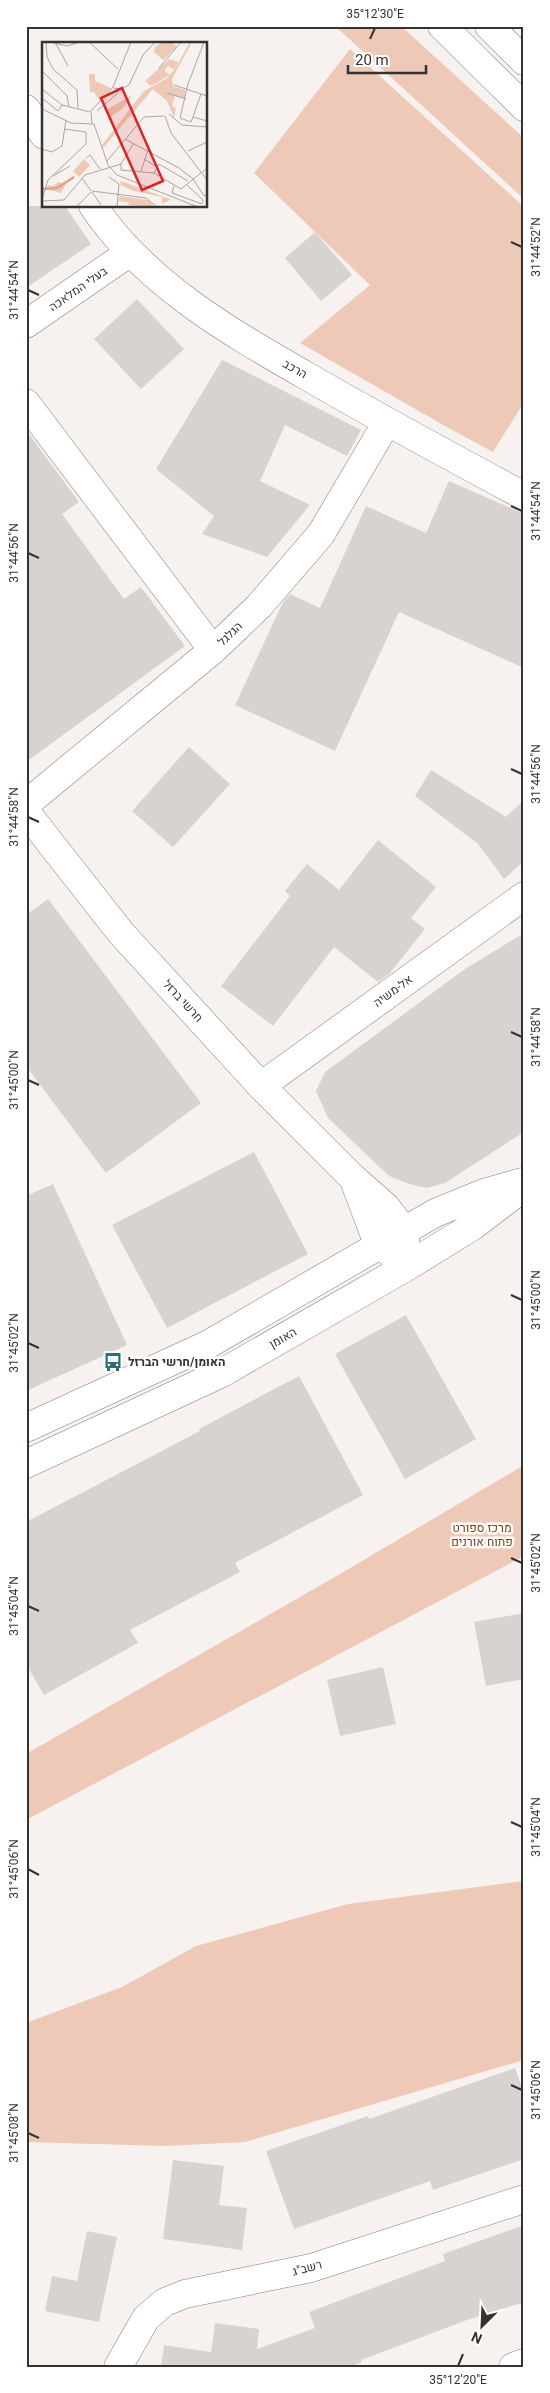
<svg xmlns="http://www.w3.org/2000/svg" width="550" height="2393" viewBox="0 0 550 2393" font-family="Roboto,Heebo,sans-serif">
<rect width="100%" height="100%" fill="#f7f2f0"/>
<path fill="#eec9b7" d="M335 26H401L524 138V199Z
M350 49 524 207V402L493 452 445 426 300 343 370 285 254 173Z
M524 1465V1556L26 1820V1754L340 1574Z
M524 1881V2060L245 2142 165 2146 26 2142V2023L122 1987 196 1946 348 1904Z"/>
<path fill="#d8d3d1" d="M26 206H65L91 244 26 288Z
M315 232 352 275 321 301 285 258Z
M137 299 184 349 141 389 94 339Z
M222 360 361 430 347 456 285 425 260 481 310 505 267 557 202 534 214 516 156 469Z
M26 430 79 502 62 514 124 599 141 587 185 646 26 762Z
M449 481 524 514V668L399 612 335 751 235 705 283 602 290 594 320 608 366 506 426 533Z
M189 747 230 784 173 847 132 811Z
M431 770 506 817 524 800V861L504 879 478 844 415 796Z
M378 840 436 887 411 918 425 929 389 974 378 982 334 947 273 1026 221 986 290 896 285 891 307 864 339 890Z
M48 899 201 1103 106 1173 26 1066V915Z
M524 933V1132L445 1183 427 1188 409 1184 389 1176 328 1118 316 1091 325 1072 465 969Z
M254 1152 308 1254 167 1328 112 1225Z
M53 1184 127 1345 26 1391V1196Z
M406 1315 476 1439 405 1479 335 1354Z
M299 1376 363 1495 235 1563 240 1572 130 1630 138 1643 44 1695 26 1664V1522L200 1431 199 1429Z
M524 1613V1679L486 1686 474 1622Z
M383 1667 396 1724 340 1736 327 1680Z
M515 2068 524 2093V2159L433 2190 430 2181 294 2229 266 2151 368 2116 369 2119Z
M173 2160 224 2166 219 2205 247 2208 242 2250 163 2239Z
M524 2225V2302L467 2320 361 2360 362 2362 350 2367H161L164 2345 211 2352 215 2323 259 2329 257 2349 315 2328 309 2312 445 2261 443 2254Z
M87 2231 117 2237 99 2322 45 2311 52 2276 77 2281Z"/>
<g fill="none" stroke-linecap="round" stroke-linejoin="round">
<g stroke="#827e7c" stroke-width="29">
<path id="street" d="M26 109 44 135
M93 206C149 289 239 337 324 386 390 424 457 460 524 496
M26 324 129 253
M26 403 213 650
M26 804 213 650 259 606 321 534 387 422
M26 812 121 933 261 1086
M118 2367 146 2318 165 2302 185 2294 311 2268 524 2199"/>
</g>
<g stroke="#827e7c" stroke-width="29">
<path id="secondary" d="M442 26 524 107
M489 26 524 61
M354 1180 375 1236 381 1246 395 1256
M408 1266 404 1231 386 1207 353 1178 261 1086 524 896
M26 1428 207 1345 435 1213 484 1193 522 1182
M26 1464 222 1373 408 1266 473 1226 524 1187
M513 2367 524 2363"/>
</g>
<use href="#street" stroke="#fff" stroke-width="28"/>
<use href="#secondary" stroke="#fff" stroke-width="28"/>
</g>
<path fill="none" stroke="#353332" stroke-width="2" d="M370 39 375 28M511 242 522 247M28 290 39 295M511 506 522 511M28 553 39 558M511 769 522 774M28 817 39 822M511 1032 522 1037M28 1080 39 1085M511 1295 522 1300M28 1343 39 1348M511 1558 522 1563M28 1606 39 1611M511 1822 522 1827M28 1869 39 1875M511 2085 522 2090M28 2133 39 2138M458 2366 463 2354"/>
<defs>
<g id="bus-bare" transform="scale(1.5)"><path d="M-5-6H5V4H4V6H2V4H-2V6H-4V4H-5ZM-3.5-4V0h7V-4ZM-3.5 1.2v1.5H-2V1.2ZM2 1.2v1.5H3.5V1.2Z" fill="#28707b" stroke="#fff" stroke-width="2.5" paint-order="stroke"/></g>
</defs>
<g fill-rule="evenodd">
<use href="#bus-bare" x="113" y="1362"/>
</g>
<g text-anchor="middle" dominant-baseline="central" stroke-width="5" stroke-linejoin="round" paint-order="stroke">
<g font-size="12" fill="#353332" stroke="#fff">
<text transform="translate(78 289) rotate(-35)">בעלי המלאכה</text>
<text transform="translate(295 369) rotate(30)">הרכב</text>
<text transform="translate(230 634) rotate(-44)">הגלגל</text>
<text transform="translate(393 991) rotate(-36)">אל-משיה</text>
<text transform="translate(183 1001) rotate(47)">חרשי ברזל</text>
<text transform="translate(283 1338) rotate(-30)">האומן</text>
<text transform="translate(307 2268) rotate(-15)">רשב"ג</text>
</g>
<g font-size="12" font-weight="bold" fill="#353332" stroke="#fff" text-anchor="start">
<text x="128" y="1362">האומן/חרשי הברזל</text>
</g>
<g font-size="12" fill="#7f3c12" stroke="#fff">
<text x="482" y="1528">מרכז ספורט<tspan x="482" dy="14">פתוח אורנים</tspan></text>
</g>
</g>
<g transform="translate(42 42)">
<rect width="165" height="165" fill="#f7f2f0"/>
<path d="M121 0H130L135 5 121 18 112 10 113 5ZM148 0H150L130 37 131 44 143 48V56L133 54 130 64 134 66 132 76 125 59 111 47 61 106 60 103 102 49 125 36 132 28 126 24 122 29 128 33 109 44 103 39 127 17 136 20 133 27ZM47 32H53V39L69 46 58 59 52 50H48ZM91 53 80 67 68 75 64 68ZM42 117 48 123 37 135 31 129ZM79 139 128 157V158L120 162V155L92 149 78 143ZM16 140 24 142 19 151 4 147 6 143 11 144ZM78 154 106 158 113 165 87 163 86 160 76 159Z" fill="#eec9b7"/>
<path fill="none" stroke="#dca589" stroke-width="2.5" d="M0 147 15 146 32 135"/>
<path fill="none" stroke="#a9a6a4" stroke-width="1" d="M4 0 5 15 11 27 35 48 36 66M8 0 25 4 38 0M47 0 76 27M14 2 26 24M117 26 139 0M0 29 25 54 27 65M132 43 165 54M71 46 79 47 87 43 101 13 113 0M0 47 20 63 48 70M125 51 144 57M159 52 151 75 165 79M0 56 16 69 20 63M0 67 29 81 52 82M55 69 75 52 76 48M127 72 140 83 165 85M123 74 129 91 165 138M151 75 149 80 138 76 146 42 162 0M50 82 49 69 71 45 89 0M52 82 66 123 75 133 156 165M83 97 137 126 151 137 162 154 165 153M0 107 10 110 20 104 24 78M146 109 165 100M44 116 48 113 58 127M102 117 115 125M65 119 102 75 122 74M79 122V128L112 131 139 147 165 126M79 122 92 101M99 129 106 108M112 131 117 122 146 139M11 134 28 124M67 135 77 142 75 165M40 136 49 149M132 144 130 151 160 162 161 158 144 142M50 149 104 156 115 165M50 150 59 163M0 157 6 138 44 102V90L22 87M0 159 22 158 43 133 79 122M34 165 49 150"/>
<path fill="#d62828" fill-opacity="0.15" stroke="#d62828" stroke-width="2.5" d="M80 46 121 139 100 148 59 56Z"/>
<rect width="165" height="165" fill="none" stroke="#353332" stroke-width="2.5"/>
</g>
<rect width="550" height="2393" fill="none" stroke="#ffffff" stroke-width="55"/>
<g transform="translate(482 2326) rotate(204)" stroke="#ffffff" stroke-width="4" paint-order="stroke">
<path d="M0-4L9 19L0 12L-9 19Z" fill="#353332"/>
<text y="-8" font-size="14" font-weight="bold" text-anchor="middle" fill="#353332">N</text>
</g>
<path d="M348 65v8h78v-8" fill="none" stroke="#353332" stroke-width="2.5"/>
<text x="355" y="65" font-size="15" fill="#353332" stroke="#ffffff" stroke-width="4" paint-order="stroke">20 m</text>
<rect x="28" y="28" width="494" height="2338" fill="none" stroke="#353332" stroke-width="2"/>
<g font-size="12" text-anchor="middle" fill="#353332">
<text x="375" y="18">35°12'30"E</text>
<text transform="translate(536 247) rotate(-90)" y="4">31°44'52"N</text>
<text transform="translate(14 290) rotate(-90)" y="4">31°44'54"N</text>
<text transform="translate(536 511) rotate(-90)" y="4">31°44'54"N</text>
<text transform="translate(14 553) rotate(-90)" y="4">31°44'56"N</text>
<text transform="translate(536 774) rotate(-90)" y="4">31°44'56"N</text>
<text transform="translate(14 817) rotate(-90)" y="4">31°44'58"N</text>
<text transform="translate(536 1037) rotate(-90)" y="4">31°44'58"N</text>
<text transform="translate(14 1080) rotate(-90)" y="4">31°45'00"N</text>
<text transform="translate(536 1300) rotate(-90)" y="4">31°45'00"N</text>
<text transform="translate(14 1343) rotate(-90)" y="4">31°45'02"N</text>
<text transform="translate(536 1563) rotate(-90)" y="4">31°45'02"N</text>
<text transform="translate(14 1606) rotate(-90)" y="4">31°45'04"N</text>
<text transform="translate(536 1827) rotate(-90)" y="4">31°45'04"N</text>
<text transform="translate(14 1869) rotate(-90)" y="4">31°45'06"N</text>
<text transform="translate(536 2090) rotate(-90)" y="4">31°45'06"N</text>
<text transform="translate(14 2133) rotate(-90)" y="4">31°45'08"N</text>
<text x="458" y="2384">35°12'20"E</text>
</g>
</svg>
